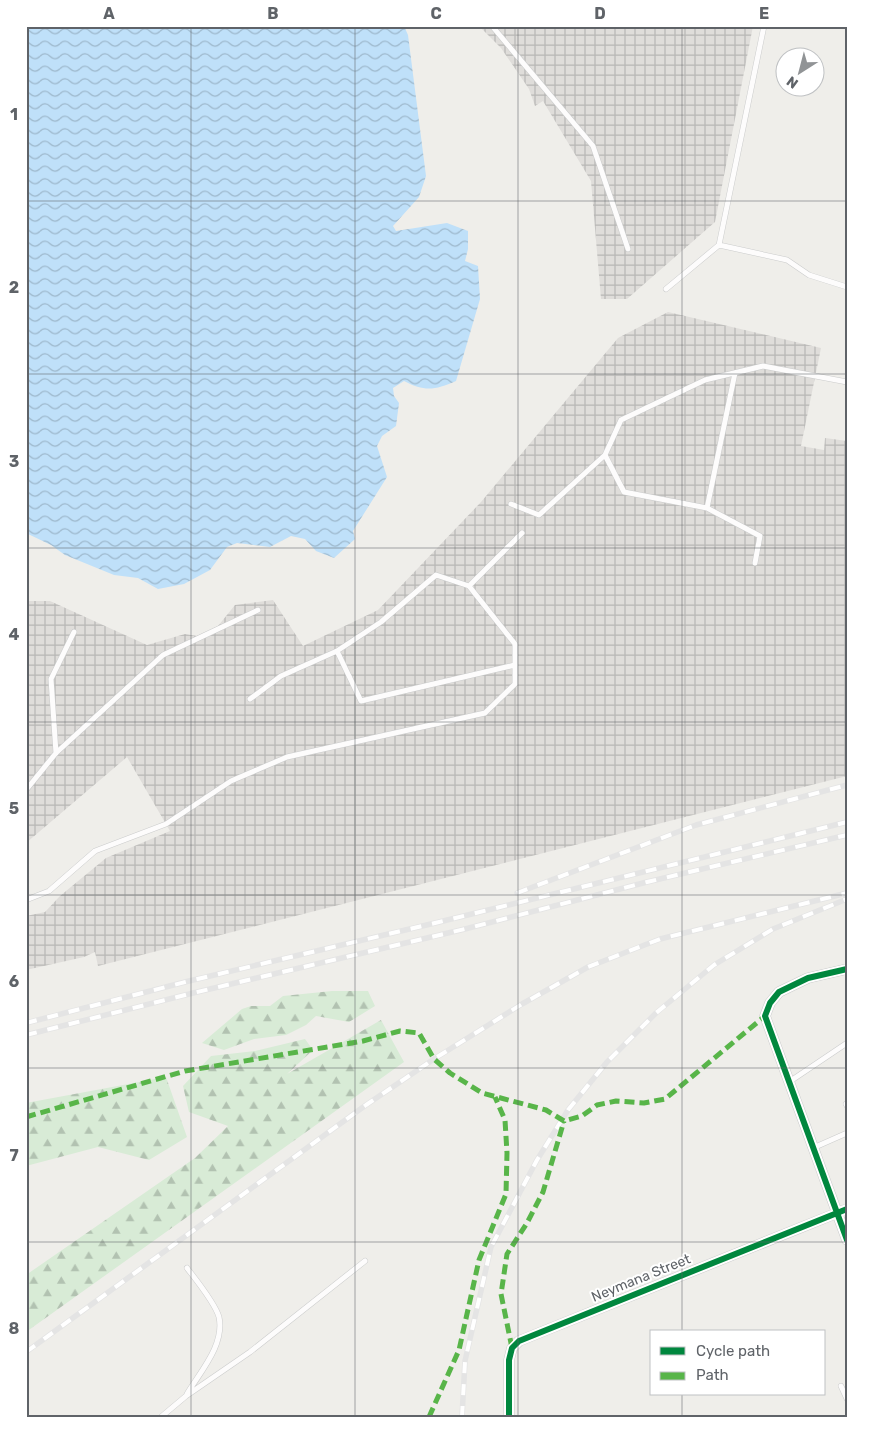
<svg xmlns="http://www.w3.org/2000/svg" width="873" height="1443" viewBox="0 0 873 1443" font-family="Rubik,sans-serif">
<defs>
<pattern id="industrial-grid" width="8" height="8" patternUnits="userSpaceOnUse" patternTransform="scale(1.25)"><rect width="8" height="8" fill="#dfddda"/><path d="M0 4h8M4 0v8" fill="none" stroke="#b8b7b5"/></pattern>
<pattern id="forest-firs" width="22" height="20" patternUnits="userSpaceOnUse" patternTransform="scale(1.25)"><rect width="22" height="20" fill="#d8ebd6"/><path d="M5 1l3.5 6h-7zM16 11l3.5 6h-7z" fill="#b2c2b1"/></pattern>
<pattern id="water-waves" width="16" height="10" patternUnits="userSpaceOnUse" patternTransform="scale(1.25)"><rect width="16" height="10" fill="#bfe0f9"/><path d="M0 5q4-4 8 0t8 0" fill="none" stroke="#9eb9cd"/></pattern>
</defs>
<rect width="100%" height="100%" fill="#efeeea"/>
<path fill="url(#industrial-grid)" d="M479 26H753L715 222 627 299H601L591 181 543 101 535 106 529 89 501 48Z
M668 312 821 348 801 446 824 450 825 438 847 441V776L98 966 95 952 84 957 26 970V916L45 912 60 896 106 858 170 831 127 757 26 843V601H50L147 645 185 634 197 636 218 626 235 605 273 600 303 646 378 610 481 502 618 338Z"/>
<path fill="url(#forest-firs)" d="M332 991H368L375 1006 349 1022 316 1016 306 1025 286 1035 254 1039 224 1050 202 1043 242 1009 251 1006H270L283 996Z
M381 1020 404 1062 26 1332V1275L195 1158 228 1126 189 1112 183 1086 211 1056 255 1051 305 1039 313 1050 287 1074Z
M166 1077 187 1137 149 1160 98 1147 26 1166V1103Z"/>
<path fill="url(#water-waves)" d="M26 26H404L408 35 426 176 419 197 393 226 396 231 447 223 468 231V249L465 261 478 266 480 299 456 381C435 390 425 392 404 381L393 388 394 396 399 403 396 426 382 436 377 446 387 477 353 531 355 539 334 558 316 551 305 539 291 536 270 547 237 543 227 547 210 570 184 584 158 589 138 578 114 575 65 555 51 545 26 533Z"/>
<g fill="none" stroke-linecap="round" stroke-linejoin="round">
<g stroke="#cbcccc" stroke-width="6">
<path id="lane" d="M492 26 593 146 628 249
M764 26 719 245 787 260 809 275 847 287
M666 289 719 245
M511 504 539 515 605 455
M707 508 735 373
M755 563 760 536 707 508 624 492 605 455 621 420 705 380 763 366 847 382
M469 586 522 533
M337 651 361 701 515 665
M56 753 51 679 74 632
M26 790 56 753 163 655 258 610
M26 900 49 891 95 851 166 824 231 781 287 757 485 713 515 684V644L469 586 436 575 381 622 337 651 281 676 250 699
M789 1082 847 1043
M846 1104 847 1106
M813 1148 847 1133
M841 1386 847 1399
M187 1394C200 1372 225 1345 219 1317 215 1303 197 1281 187 1268
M161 1417 186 1396 250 1352 365 1261"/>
</g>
<g stroke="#cbcccc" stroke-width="11">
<path id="street" d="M847 969 808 978 779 992 770 1003 765 1016 847 1240
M509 1417V1360L512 1348 519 1341 847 1209"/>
</g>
<use href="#lane" stroke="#fdfcfc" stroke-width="5"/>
<use href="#street" stroke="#fdfcfc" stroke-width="10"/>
<g stroke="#e4e4e4" stroke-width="5.5">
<path id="rail" d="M517 893 696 825 847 785
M26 1023 189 981 435 923 847 822
M26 1035 193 993 465 929 647 882 847 835
M26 1352 366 1105 434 1059 522 1004 588 967 660 939 847 893
M462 1417 465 1361 491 1247 537 1160 568 1110 607 1062 656 1013 714 965 773 929 847 899"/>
</g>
<use href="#rail" stroke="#fff" stroke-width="4" stroke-dasharray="11" stroke-linecap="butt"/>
<path stroke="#58b549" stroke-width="5" stroke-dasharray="10 5" stroke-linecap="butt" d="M26 1117 185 1071 363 1041 400 1031 419 1033 434 1059 450 1073 482 1093 546 1110 564 1121 582 1116 597 1105 616 1101 644 1103 665 1099 765 1016
M512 1348 501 1294 507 1254 527 1223 543 1192 564 1121
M429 1417 459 1350 479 1260 506 1194 507 1153 505 1120 495 1097"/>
<g stroke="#fff" stroke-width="9">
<path id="cycleway" d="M847 969 808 978 779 992 770 1003 765 1016 847 1240
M509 1417V1360L512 1348 519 1341 847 1209"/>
</g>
<use href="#cycleway" stroke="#00873e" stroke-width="6"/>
</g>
<path fill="none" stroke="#5f6368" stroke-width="1" stroke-opacity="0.55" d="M191 26V1417M355 26V1417M518 26V1417M682 26V1332M26 201H847M26 374H847M26 548H847M26 722H847M26 895H847M26 1068H847M26 1242H847M682 1394V1417"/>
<g text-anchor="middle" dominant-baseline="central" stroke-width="4" stroke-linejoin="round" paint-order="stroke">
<g font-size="14" fill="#5f6368" stroke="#fff">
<text transform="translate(641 1278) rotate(-22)">Neymana Street</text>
</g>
</g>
<rect width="873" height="1443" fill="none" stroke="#ffffff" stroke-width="55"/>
<rect x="650" y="1330" width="175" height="65" fill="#ffffff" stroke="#bfc1c3"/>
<rect x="660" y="1347" width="25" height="8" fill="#00873e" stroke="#bfc1c3"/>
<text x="696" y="1356" font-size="15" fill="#5f6368">Cycle path</text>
<rect x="660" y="1372" width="25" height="8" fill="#58b549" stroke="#bfc1c3"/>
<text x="696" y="1380" font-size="15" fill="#5f6368">Path</text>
<g transform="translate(800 72) rotate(216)"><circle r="24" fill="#ffffff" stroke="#bfc1c3"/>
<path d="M0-4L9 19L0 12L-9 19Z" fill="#919496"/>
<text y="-8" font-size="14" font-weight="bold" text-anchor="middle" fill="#5f6368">N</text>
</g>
<rect x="28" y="28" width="818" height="1388" fill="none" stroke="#5f6368" stroke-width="2"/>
<g font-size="16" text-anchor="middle" font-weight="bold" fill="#5f6368">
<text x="109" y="19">A</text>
<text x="273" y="19">B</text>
<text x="436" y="19">C</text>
<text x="600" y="19">D</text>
<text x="764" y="19">E</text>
<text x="14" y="120">1</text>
<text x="14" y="293">2</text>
<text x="14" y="467">3</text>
<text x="14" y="640">4</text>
<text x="14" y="814">5</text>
<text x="14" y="987">6</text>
<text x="14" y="1161">7</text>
<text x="14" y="1334">8</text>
</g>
</svg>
